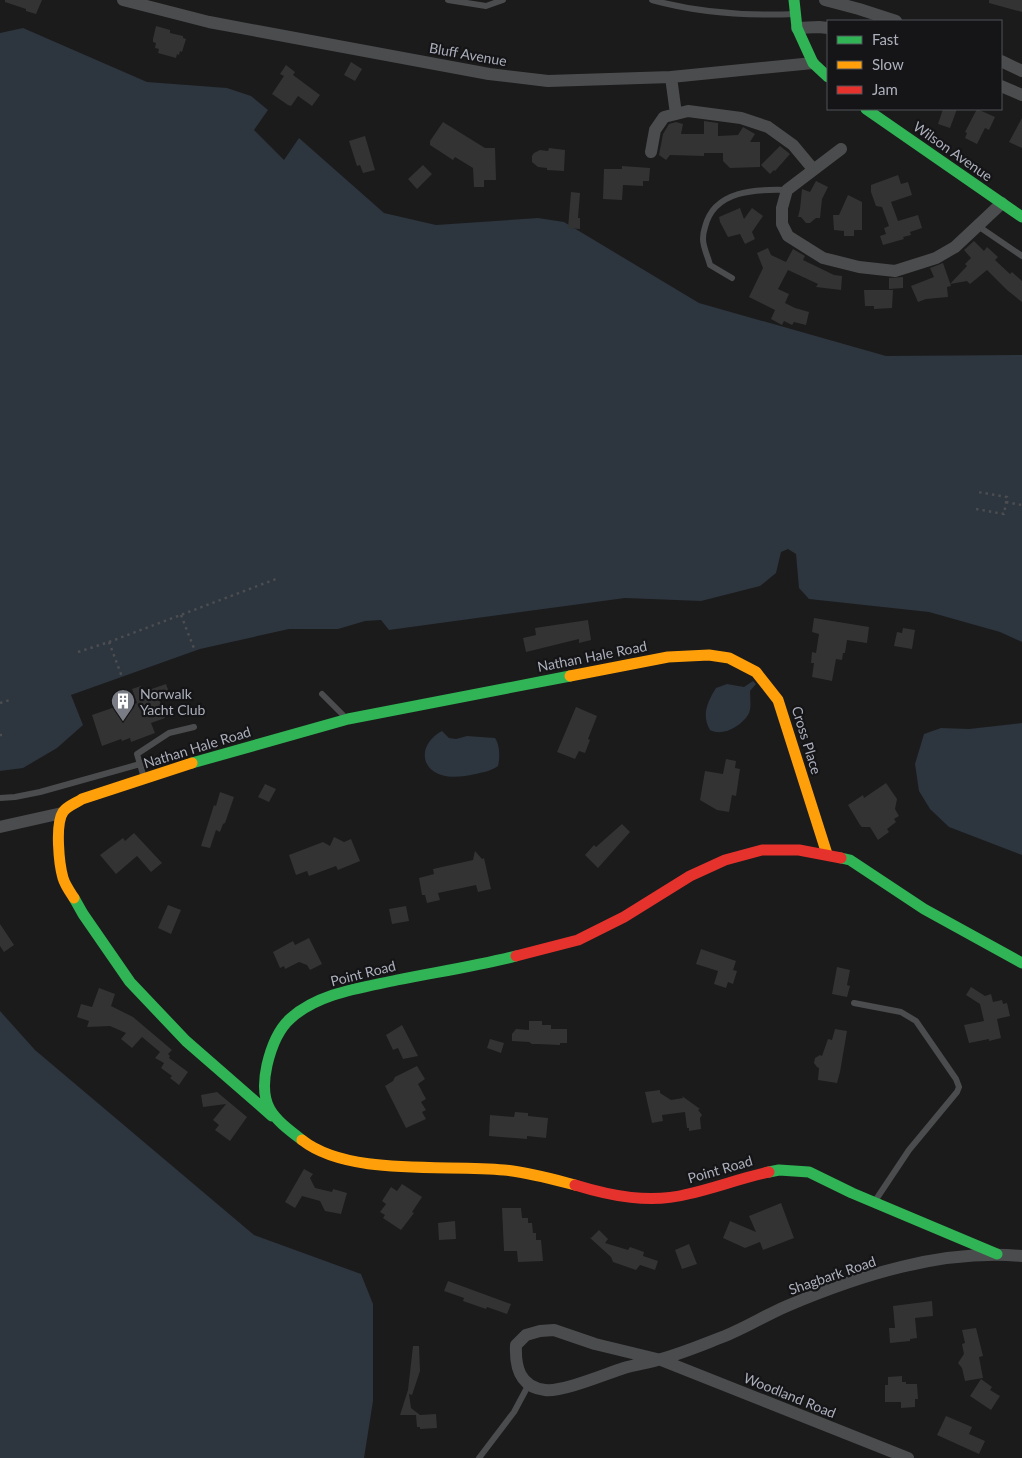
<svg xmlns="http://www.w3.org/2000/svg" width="1022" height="1458" viewBox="0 0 1022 1458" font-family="Lato,sans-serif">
<rect width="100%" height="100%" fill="#1b1b1b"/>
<path fill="#2d353e" d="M23 28 147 82 227 88 251 96 268 110 254 130 284 160 299 138 384 213 436 225 538 218 564 222 699 303 886 356 1022 355V642L1000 632 929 612 809 599 799 588 796 554 788 549 781 552 776 573 760 586 701 601 625 598 389 630 381 620 365 621 338 629H289L200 649 71 695 83 725 57 748 23 768 0 771V33Z
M753 681 756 684 750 691C750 699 752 708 748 715 741 726 723 737 710 730 701 715 708 701 716 688L727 684 744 687Z
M1022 723V855L949 827 930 809 919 791 915 764 924 734 941 728 969 729Z
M442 731 449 738 456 739 467 736 495 738C500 745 500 758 498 766 491 771 484 772 476 774 466 776 456 778 445 776 418 770 419 743 442 731Z
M0 1011 35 1050 254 1235 361 1274 373 1304V1401L364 1458H0Z"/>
<path fill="#333" d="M5 0H42L36 14 26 11V9L5 2Z
M989 0H1022V12L989 3Z
M156 26 170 30V33L183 36V38L186 39 182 52 180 51 179 55 177 54 176 58 158 53 159 49 155 48 156 43 153 42V39Z
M351 62 362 69 355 81 344 75Z
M286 65 295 72 293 75 320 95 312 106 298 96 291 106 288 105 272 94 284 76 280 74Z
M943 109H957L950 128 938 124Z
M977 109 995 117 989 130 985 128 977 144 965 138 967 133 965 132Z
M1022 118V148L1009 142Z
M704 121 718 123V136L738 135 743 127 755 134 750 142H760V167L730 168 723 161V153H704V156L670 155 666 160 659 155 663 134 669 124 676 122 683 124 681 134H704Z
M443 122 485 148H495L496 180H484V187H474L473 168 455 157 453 160 430 145V141Z
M365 136 375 170 363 173 360 165 357 166 349 141Z
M780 146 790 154 775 171 774 170 770 174 761 165Z
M549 148 565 150 564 171 547 170V168L538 167 532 162V156L534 153 540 150 548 151Z
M423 165 432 174 417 189 408 179Z
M622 166 650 168 649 181H643V186L623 185 622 200 603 199 604 169H622Z
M898 175 901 184 908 182 912 195 891 202 898 221 918 215 922 228 910 232 911 235 903 237 904 239 883 245 880 236 886 234 884 228 889 226 882 207 876 206 871 192V185Z
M816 181 828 187 822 199 820 218H816L810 223H806L801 217H798L800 209 802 189 810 192Z
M571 192 580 193 578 218H580V229L568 228Z
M848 195 862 202V230H854V236H844V231L834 230 833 215H839Z
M740 208 744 219 752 208 763 216 752 232 755 239 745 244 740 234 728 237 720 222 719 217Z
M974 241 984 251 987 247 998 257 995 260 1010 274 1012 272 1022 281V302L1007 290 987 270 970 284 967 281 950 284 967 266 965 264 971 258 964 250Z
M768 248 771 255 786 262 793 249 805 256 803 260 834 275 842 276 841 290 816 287 818 284 788 270 778 289 789 294 785 303 795 308 809 312 806 325 794 322 792 325 784 321 782 325 771 319 775 310 749 297 763 268 757 253Z
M943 263 951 286 947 287 948 297 926 299 918 302 911 286 934 277 930 268Z
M903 277V288L889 289V278Z
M864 290H893L892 308 874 309V306H865Z
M814 618 869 627 867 643 847 640 845 653H843L842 660 836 659 832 681 812 677 814 663H811L812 652 816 653 819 634 812 632Z
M588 620 591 640 579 643V639L526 652 523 638 536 635 535 628Z
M903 628 915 630 912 649 894 646 897 632 902 633Z
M166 684 170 695 159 698 165 718 151 723 155 733 131 742 130 738 122 741 121 739 102 746 92 715 115 707 116 710 137 703 132 689 141 686 143 692Z
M576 707 597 716 588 739 590 740 585 753 579 751 575 759 557 752Z
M726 759 736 761 735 768 740 769 736 796 732 795 729 812 717 810 700 800 705 771 723 774Z
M886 783 897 799 895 809 899 816 894 819 896 822 887 829 889 832 878 840 870 827H862L860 825 848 805 863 795 864 798Z
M265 784 276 789 269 802 258 797Z
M220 792 234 797 225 823 223 824 220 832 216 830 210 848 201 846 214 805 216 806Z
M622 824 630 832 598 868 585 855 594 845 596 847Z
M134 833 162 863 151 872 137 856 116 874 100 855 123 838 125 841Z
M334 837 344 842 351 839 360 861 338 870 336 866 309 876 307 871 296 875 289 855 323 842 330 846Z
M475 851 482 859 484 858 491 889 478 892 476 885 438 893 440 900 427 903 425 895H422L419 878 434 874 433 869 473 860Z
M168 905 181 910 171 934 158 928Z
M406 906 409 921 392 924 389 909Z
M0 924 14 945 4 952 0 946Z
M309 938 322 964 310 970 307 965 299 962 285 969 284 966 280 968 273 952 293 941 295 945Z
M701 949 736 961 733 970 737 971 733 984 728 982 726 988 714 984 718 971 696 964Z
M837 967 850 970 847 985 850 986 847 997 832 994Z
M971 987 985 996 991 994 993 1002 1002 1000 1003 1004 1007 1003 1010 1016 997 1019 1001 1038 989 1041V1039L969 1043 964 1025 984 1021 980 1004 966 995Z
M99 988 115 994 111 1006 133 1017 172 1050 168 1054 170 1056 169 1058 188 1072 179 1085 170 1078 172 1076 161 1068 164 1063 155 1058 160 1052 142 1037 132 1048 121 1039 126 1033 110 1026 87 1027 89 1021 77 1017 81 1004 92 1007Z
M529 1021H542V1025H551V1029H567V1043H560V1045L538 1044H532L529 1042 512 1041V1034L516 1029 529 1030Z
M402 1025 418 1056 403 1059 398 1048 393 1050 386 1035Z
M835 1029 847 1031 840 1072 837 1083 818 1080 819 1068 817 1067 814 1063 815 1058 820 1055 822 1056 828 1039 832 1040Z
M490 1039 504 1043 501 1053 487 1048Z
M417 1066 425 1079 418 1084 426 1099 421 1102 426 1110 422 1112 426 1119 406 1128 385 1086 393 1081 395 1077Z
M660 1090V1093L671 1100 683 1098 682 1096 700 1109 698 1110 702 1115 700 1118 701 1129 689 1131V1128H687L685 1112 662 1115 663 1121 652 1123 645 1092Z
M217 1092 247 1117 230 1141 215 1130 219 1125 213 1120 226 1104 203 1107 201 1095Z
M515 1112 528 1113V1116L548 1118 546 1138 527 1136V1139L489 1136 490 1115 514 1117Z
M304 1169 313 1174 310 1178 315 1188 332 1192 333 1189 347 1193 341 1214 325 1211 320 1201 302 1196 295 1208 285 1202Z
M402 1184 422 1197 412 1212 414 1213 401 1230 383 1218 385 1215 380 1212 386 1204 382 1201 391 1187 397 1191Z
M781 1203 794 1238 763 1250 760 1242 745 1248 723 1238 730 1221 756 1232 749 1216Z
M502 1208H521L522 1218H528V1223H532L533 1233H536V1240H541L543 1261 518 1262 517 1251H504Z
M455 1221 456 1239 439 1240 438 1223Z
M599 1230 608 1239 605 1243 628 1250 630 1247 644 1252 643 1256 658 1261 655 1270 640 1265 636 1270 613 1262 611 1257 589 1237 591 1238Z
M689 1244 697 1264 682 1269 675 1250Z
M448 1281 511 1304 507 1314 487 1307 486 1309 463 1301 464 1298 444 1291Z
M932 1301 933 1316 915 1318 917 1338 910 1339V1341L890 1343 889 1328H895L893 1306Z
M976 1328 983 1356 979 1357 983 1378 965 1381 962 1368 958 1363 964 1354 962 1344 965 1343 962 1330Z
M413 1346H419L420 1371 412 1395 409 1394 411 1408 420 1415 436 1414 437 1428 420 1429V1427H417L416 1415H400L408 1390Z
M902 1376V1382H906V1384H917L918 1399H915V1407L901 1408V1402H885V1385H888V1377Z
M981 1379 992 1387 990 1390 1000 1396 991 1410 970 1396Z
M946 1416 972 1427 969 1434 985 1441 979 1454 937 1435Z"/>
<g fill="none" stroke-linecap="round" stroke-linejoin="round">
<path stroke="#4c4d50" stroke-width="2.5" stroke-dasharray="2.5 4" stroke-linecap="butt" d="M1006 502 1022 505
M976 509 1004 514 1007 497 978 492
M181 615 195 651
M109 642 276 579
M78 652 109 642 122 677
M0 703 10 700
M0 735H2"/>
<path stroke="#4b4c4e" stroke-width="6" d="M448 0 486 6 503 0
M652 0C699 13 746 16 795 14
M978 226 1022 256
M732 278 710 265C708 257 703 247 703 239 703 235 704 230 705 227 714 190 756 189 787 190
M322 694 346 718
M144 778 137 754 169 733 194 727
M0 798 15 797 40 792 140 764
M854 1003 901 1012 916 1021 956 1079 959 1087 957 1092 909 1150 875 1201
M479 1458 514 1412 529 1384"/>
<path stroke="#4b4c4e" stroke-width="12" d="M123 0 209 22 489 74 548 81 671 77 813 63
M825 0 859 9 896 21
M797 28 819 27 828 28
M1001 61 1022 71
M671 77 676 114
M1001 86 1022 95
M841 149 787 190 782 208V224L788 236 823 258 859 267 895 271 936 258 955 247 1002 203
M651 152 655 130 664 117 688 111 741 118 768 127 793 145 813 169
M0 827 62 813
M908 1458 661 1360 595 1344 554 1330 540 1331 526 1335 516 1345C515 1366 519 1387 545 1390 563 1392 605 1374 624 1368 637 1364 649 1363 661 1359 683 1353 704 1344 725 1336 747 1327 766 1315 787 1306 860 1275 942 1249 1022 1256"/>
<path stroke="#30b455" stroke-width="11" d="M794 0 797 28 813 63 828 77
M866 109 1022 217
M192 763 348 719 570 676
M841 858 850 860 924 909 1022 963
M74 898 83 914 130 982 186 1041 272 1116
M302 1140C272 1117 258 1106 267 1065 271 1048 277 1030 291 1018 319 993 361 988 397 980 437 972 477 966 516 956
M769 1172 779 1170 809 1172 852 1193 997 1254"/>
<path stroke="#ff9f0a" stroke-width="11" d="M570 676 668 657 709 655 729 658 756 672 778 700 827 854
M74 898C70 892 65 885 63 878 59 864 55 824 63 812 67 806 76 803 82 799L192 763
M302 1140C349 1177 446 1164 504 1170 527 1172 552 1179 575 1185"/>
<path stroke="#e5322d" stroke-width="11" d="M516 956 578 940 624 917 690 876 725 860 762 850H799L841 858
M575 1185C611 1196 650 1204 688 1194 715 1188 741 1178 769 1172"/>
</g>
<defs>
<g id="building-pin" transform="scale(1.25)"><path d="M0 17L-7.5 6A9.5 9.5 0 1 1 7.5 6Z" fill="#797c84" stroke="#151517"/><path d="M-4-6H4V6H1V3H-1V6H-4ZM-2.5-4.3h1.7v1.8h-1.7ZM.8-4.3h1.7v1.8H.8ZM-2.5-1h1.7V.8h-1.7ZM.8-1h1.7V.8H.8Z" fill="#fff"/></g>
</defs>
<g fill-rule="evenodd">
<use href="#building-pin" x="123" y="701"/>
</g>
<g text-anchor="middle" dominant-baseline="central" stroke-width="4.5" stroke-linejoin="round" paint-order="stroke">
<g font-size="14" fill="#acb0bc" stroke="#151517">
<text transform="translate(468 54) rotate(10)">Bluff Avenue</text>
<text transform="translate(953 151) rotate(35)">Wilson Avenue</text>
<text transform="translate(592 656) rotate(-11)">Nathan Hale Road</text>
<text transform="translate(807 740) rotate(73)">Cross Place</text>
<text transform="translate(197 747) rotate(-17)">Nathan Hale Road</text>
<text transform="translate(363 973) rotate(-14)">Point Road</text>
<text transform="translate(720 1169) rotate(-16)">Point Road</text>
<text transform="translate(832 1275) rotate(-19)">Shagbark Road</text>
<text transform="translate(790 1395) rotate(22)">Woodland Road</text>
</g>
<g font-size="14" fill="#acb0bc" stroke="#151517" text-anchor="start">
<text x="140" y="693">Norwalk<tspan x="140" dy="16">Yacht Club</tspan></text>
</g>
</g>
<rect x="827" y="20" width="175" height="90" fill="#151517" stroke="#515359"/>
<rect x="837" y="36" width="25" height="8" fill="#30b455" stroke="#515359"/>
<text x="872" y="45" font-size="15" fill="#acb0bc">Fast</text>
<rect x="837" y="61" width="25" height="8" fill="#ff9f0a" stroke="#515359"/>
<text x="872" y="70" font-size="15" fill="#acb0bc">Slow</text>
<rect x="837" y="86" width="25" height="8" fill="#e5322d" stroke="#515359"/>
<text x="872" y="95" font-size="15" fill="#acb0bc">Jam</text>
</svg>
